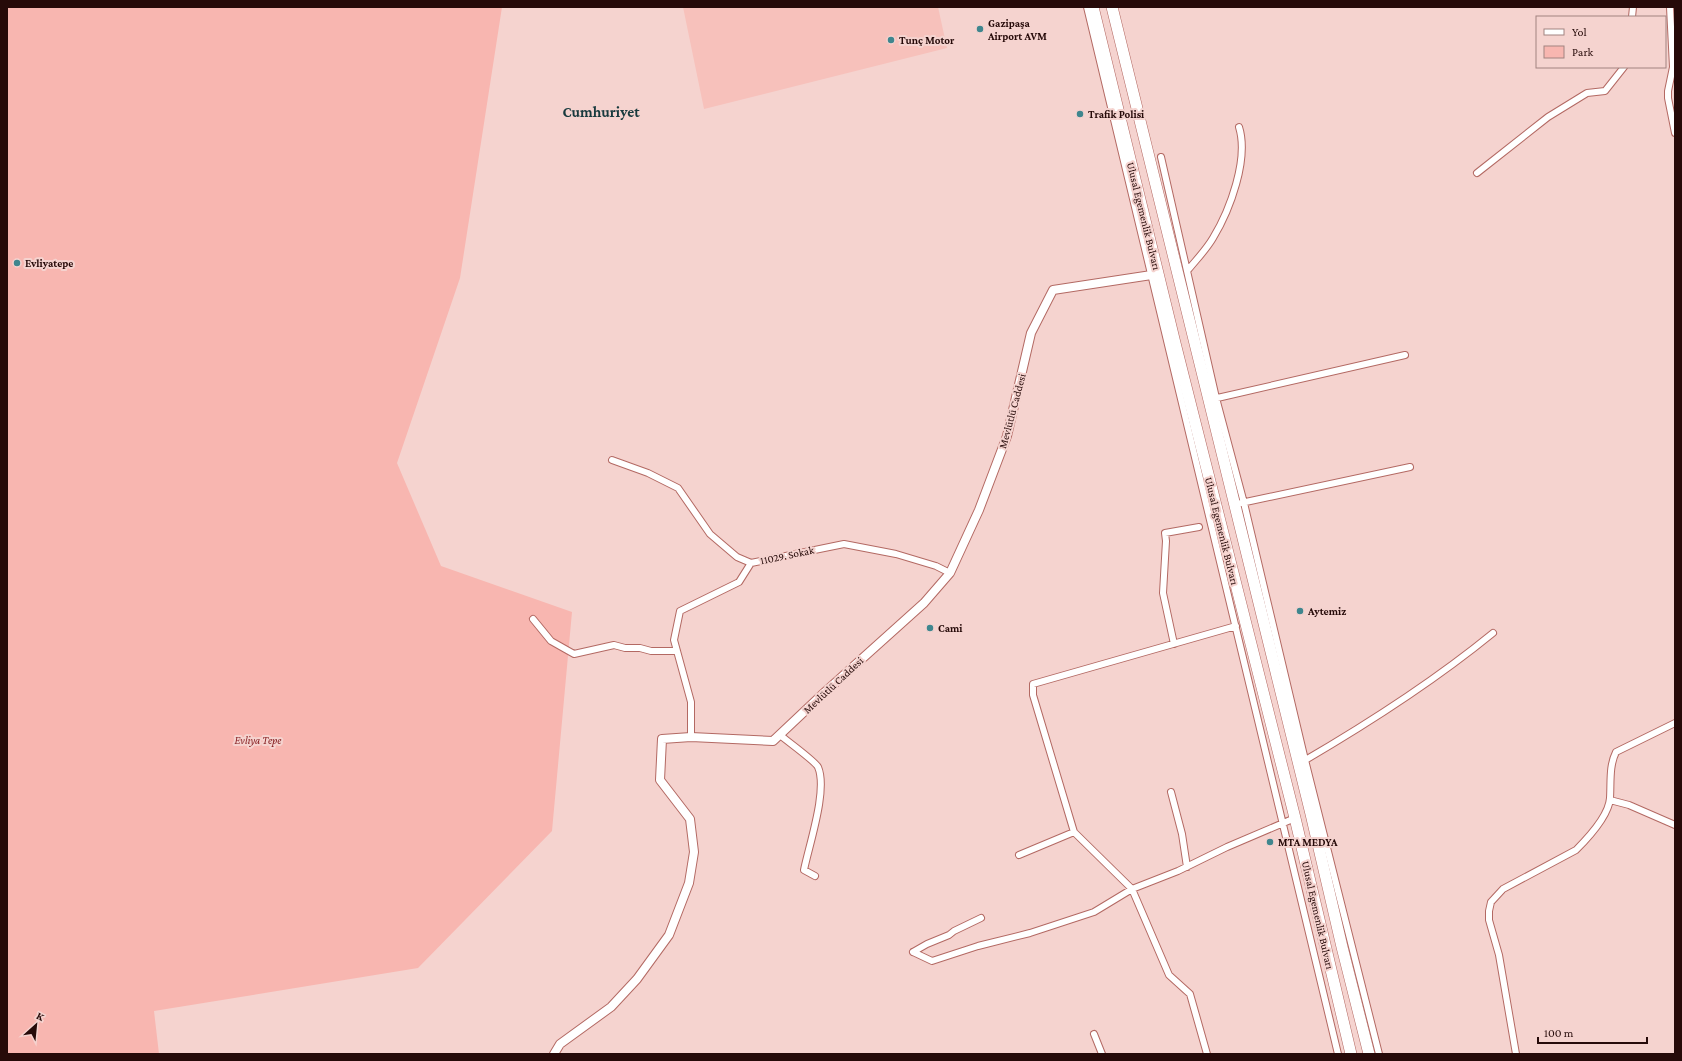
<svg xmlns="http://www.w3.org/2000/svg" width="1682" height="1061" viewBox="0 0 1682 1061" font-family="'Crimson Pro',serif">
<rect width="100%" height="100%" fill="#f5d3cf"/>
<path fill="#f7c1bb" d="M683 7H938L947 48 704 109Z"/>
<path fill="#f8b6b0" d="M7 7H502L460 278 397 463 441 566 572 612 552 831 418 968 154 1011 159 1054H7Z"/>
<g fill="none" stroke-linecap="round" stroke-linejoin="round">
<g stroke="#b36963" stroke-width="8">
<path id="street" d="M1087 7 1338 1054
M1670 7 1673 67 1668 91V98L1675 133
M1632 17 1633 7
M1161 157 1216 398 1244 503 1305 760 1379 1054
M1477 173 1548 117 1587 93 1605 91 1624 67
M1188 270C1196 260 1206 250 1213 238 1230 210 1249 159 1239 127
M1213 399 1405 355
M612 460 648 473 678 488 710 534 737 557 751 563 844 544 896 554 936 566 950 573
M1241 503 1410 467
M533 619 551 641 574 654 614 645 625 648H640L651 651H677
M1236 626 1033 684V695L1074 832 1132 889 1178 871 1227 847 1295 818
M1174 644 1163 593 1166 541 1165 533 1199 527
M780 735C787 741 815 761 818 767 828 790 809 845 804 870L815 876
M691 737V702L674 640 680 611 739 582 751 563
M1302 762C1369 723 1433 682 1493 633
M1171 792 1182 834 1187 867
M1610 800 1629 805 1675 825
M1019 855 1074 832
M913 952 932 961 978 946 1030 933 1094 912 1132 889 1169 975 1190 994 1207 1054
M913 952 927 944 949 935 954 931 981 918
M1094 1034 1102 1054
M1516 1054 1499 955 1489 920V911L1491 902 1503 889 1576 850C1588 838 1609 815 1610 798 1611 782 1609 766 1616 752L1675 723"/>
</g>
<g stroke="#b36963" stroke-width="10">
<path id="secondary" d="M554 1054 560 1044 611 1007 637 979 669 935 689 883 694 852 690 819 660 780 662 739 691 737 773 741 825 692 924 603 950 573 979 510 1007 436 1031 333 1053 290 1158 274"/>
</g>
<g stroke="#b36963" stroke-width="12">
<path id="highway" d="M1093 7 1175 343 1295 818 1351 1054
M1112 7 1311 814 1342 947 1369 1054"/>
</g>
<use href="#street" stroke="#fff" stroke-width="6"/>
<use href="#secondary" stroke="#fff" stroke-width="8"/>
<use href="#highway" stroke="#fff" stroke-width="11"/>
</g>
<g fill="#3f868e" stroke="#f5d3cf" stroke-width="1.5">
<circle cx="980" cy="29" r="4"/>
<circle cx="891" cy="40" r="4"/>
<circle cx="1080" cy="114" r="4"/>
<circle cx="17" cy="263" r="4"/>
<circle cx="1300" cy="611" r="4"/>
<circle cx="930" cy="628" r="4"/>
<circle cx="1270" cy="842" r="4"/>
</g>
<g text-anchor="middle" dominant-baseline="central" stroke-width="4" stroke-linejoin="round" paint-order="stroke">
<g font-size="11" font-weight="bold" fill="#260a09" stroke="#f5d3cf" text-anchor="start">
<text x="988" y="23">Gazipaşa<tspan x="988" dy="13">Airport AVM</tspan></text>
<text x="899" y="40">Tunç Motor</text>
<text x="1088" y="114">Trafik Polisi</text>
<text x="25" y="263">Evliyatepe</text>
<text x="1308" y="611">Aytemiz</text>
<text x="938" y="628">Cami</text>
<text x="1278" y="842">MTA MEDYA</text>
</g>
<g font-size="11" fill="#260a09" stroke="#f5d3cf">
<text transform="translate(1144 216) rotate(76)">Ulusal Egemenlik Bulvarı</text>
<text transform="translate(1012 411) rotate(-75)">Mevlütlü Caddesi</text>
<text transform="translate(1222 531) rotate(76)">Ulusal Egemenlik Bulvarı</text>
<text transform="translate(787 555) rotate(-12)">11029. Sokak</text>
<text transform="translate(833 685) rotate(-43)">Mevlütlü Caddesi</text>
<text transform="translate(1318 915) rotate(77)">Ulusal Egemenlik Bulvarı</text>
</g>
<g font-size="11" font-style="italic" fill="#82181b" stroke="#f5d3cf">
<text x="258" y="740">Evliya Tepe</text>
</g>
<g font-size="15" font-weight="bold" fill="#183a3e" stroke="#f5d3cf">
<text x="601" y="112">Cumhuriyet</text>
</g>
</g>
<rect width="1682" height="1061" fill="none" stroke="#260a09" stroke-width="16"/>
<rect x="1536" y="16" width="130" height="52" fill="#f5d3cf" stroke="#a28380"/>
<rect x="1544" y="29" width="20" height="6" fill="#ffffff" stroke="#a28380"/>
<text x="1572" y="36" font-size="12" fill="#260a09">Yol</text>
<rect x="1544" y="46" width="20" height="12" fill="#f8b6b0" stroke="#a28380"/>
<text x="1572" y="56" font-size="12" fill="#260a09">Park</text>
<g transform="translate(36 1025) rotate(27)" stroke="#f5d3cf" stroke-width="3" paint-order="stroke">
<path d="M0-3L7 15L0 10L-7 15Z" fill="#260a09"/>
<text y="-6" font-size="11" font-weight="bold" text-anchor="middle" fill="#260a09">K</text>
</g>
<path d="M1538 1037v6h109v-6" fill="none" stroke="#260a09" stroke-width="2"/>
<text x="1544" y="1037" font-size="12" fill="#260a09" stroke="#f5d3cf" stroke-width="3" paint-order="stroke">100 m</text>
</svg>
